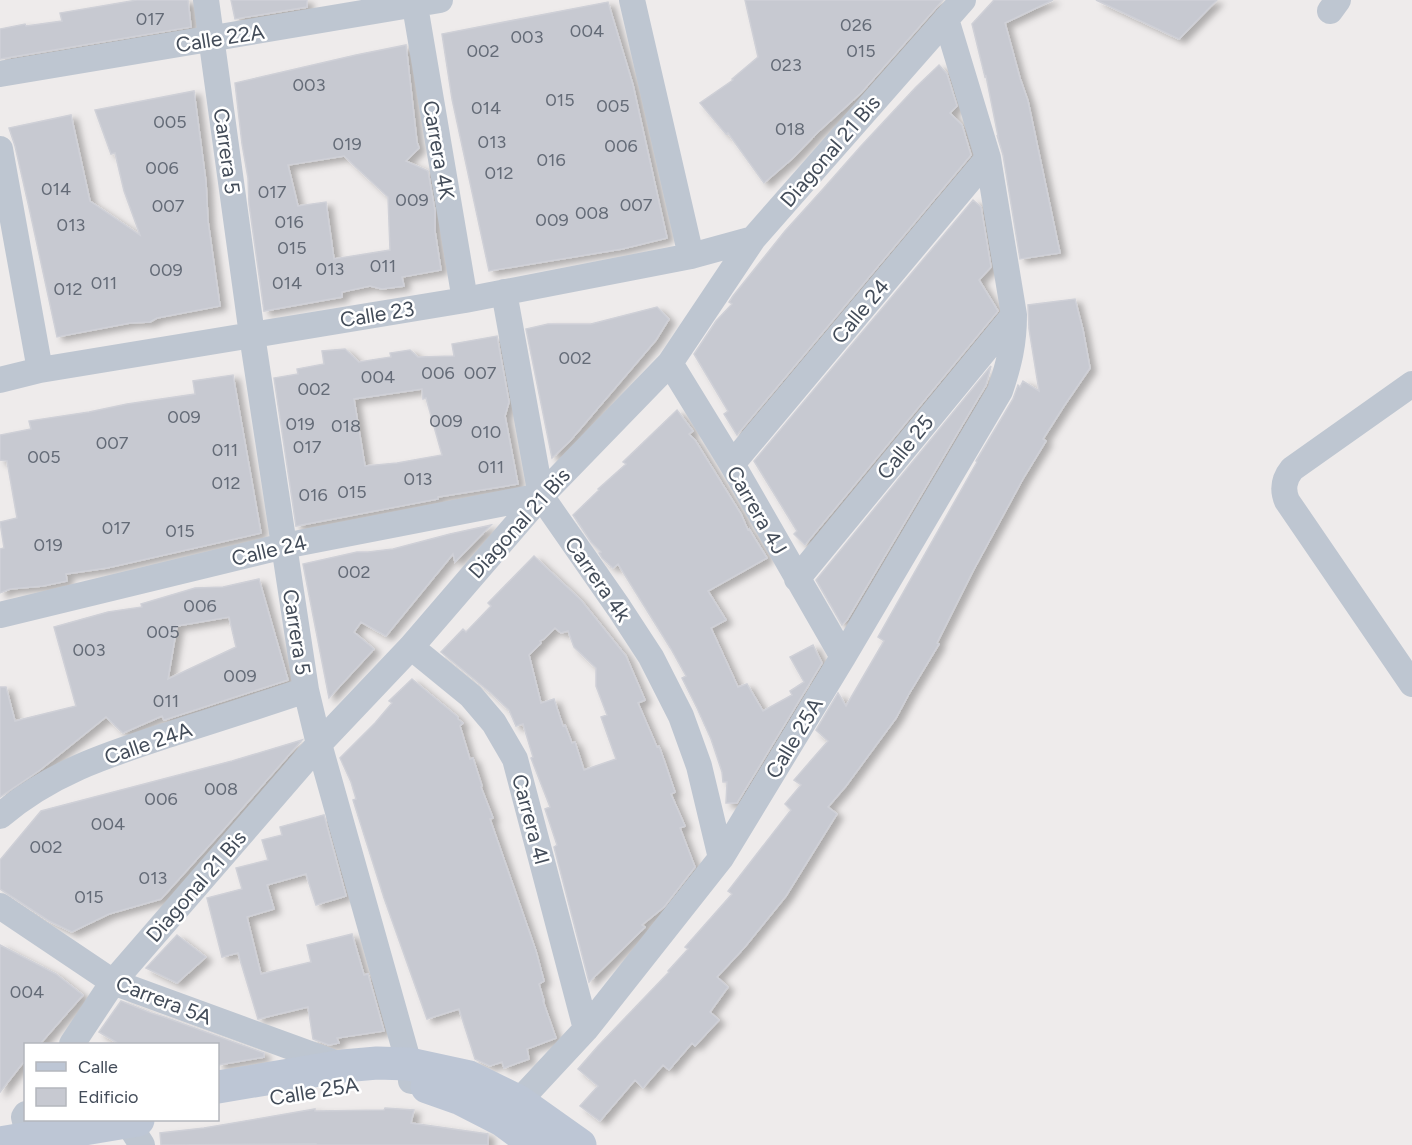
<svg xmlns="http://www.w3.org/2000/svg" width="1412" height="1145" viewBox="0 0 1412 1145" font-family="Figtree,sans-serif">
<defs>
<filter id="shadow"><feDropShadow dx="6" dy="4" stdDeviation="3" flood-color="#0004"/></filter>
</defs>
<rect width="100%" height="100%" fill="#eeebeb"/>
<path fill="#c7c9d1" stroke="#cfd0d7" stroke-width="1.5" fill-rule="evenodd" filter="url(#shadow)" d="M137 0H188L191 27 0 59V29L25 24 26 26 62 21 60 13Z
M231 0H307V7L235 19Z
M745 0H943L861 93 818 132 793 158 764 183 728 133 726 134 700 103 733 80 732 79 758 57Z
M994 0H1053L1005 23 1020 78 1028 101 1060 253 1020 259 1003 155 997 135 998 136 986 76 985 77 972 24Z
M1096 0H1217L1179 39Z
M608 2 633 85 667 238 622 249 489 271 452 99 442 34Z
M406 45 417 142 419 148 406 161 428 171 435 211V231L441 270 402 277 404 286 382 289 370 286 342 292V297L264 311 249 204 248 178 242 144 235 83 356 55ZM344 156 388 197 390 250 334 259 326 202 298 206 288 165Z
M939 65 947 74 957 106 950 113 962 125 971 155 737 435 724 414 728 411 694 354 716 321 732 304 729 302 733 296 785 231 823 189 861 146 916 87Z
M194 91 206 182 208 221 220 306 157 318 150 322 130 323 57 337 30 212 15 146 9 128 71 115 90 201 140 235 124 191 115 153 111 154 95 110Z
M973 200 981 207 991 267 979 280 998 311 805 545 794 534 797 531 754 461Z
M1075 299 1083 330 1090 368 1064 406 1043 439 1046 441 1024 477 973 571 937 643 939 644 910 692 896 718 846 786 828 807 837 814 786 896 744 948 717 977 728 987 710 1012 719 1020 695 1046 692 1043 669 1070 663 1065 643 1088 635 1080 600 1121 580 1106 598 1086 578 1069 598 1046 669 972 668 971 688 949 685 947 732 894 728 891 791 810 785 804 801 785 794 780 828 741 816 730 838 693 846 706 884 641 878 637 977 462 976 461 1013 399 1018 385 1020 387 1023 381 1039 391 1029 329 1028 305Z
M657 307 669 319 656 340 570 441 552 458 526 329 548 324H591Z
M497 336 509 402 505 416 518 484 438 497V499L296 526 274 378 298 374 297 369 324 364 322 351 345 349 359 362 391 357 390 353 410 350 418 357 454 356 452 344ZM422 389 423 399 426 398 442 455 397 463 365 466 354 399Z
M991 366 986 385 847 620 842 625 816 580Z
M233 375 261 533 107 568 66 574 67 581 43 586 10 589 0 593V549L4 548 0 522 17 518 7 461 0 460V435L31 429 29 421 89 412 127 404 195 394 193 381Z
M677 410 693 431 689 434 695 440 741 514 748 530 749 529 767 558 708 591 726 620 711 628 738 687 747 684 763 711 792 695 790 691 804 682 790 657 813 645 822 663 737 803H726L727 782H723L722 772 711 739 697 708 682 678 686 676 671 649 618 564 613 568 602 558 599 553 601 552 591 542 573 515 599 490 598 489 626 464 623 462Z
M491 525 455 562 453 554 386 636 361 622 354 632 374 649 329 698 303 564 357 552H368L393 549 450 534Z
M534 556 581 600 626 656 645 700 638 703 657 747 659 746 663 757 675 792 671 794 685 826 680 828 695 867 664 907 642 925 645 927 589 982 554 847 557 845 545 809 550 807 531 758 533 757 523 724 516 726 509 710 491 693 441 652 463 629 466 632 491 606 488 603ZM555 628 561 633 568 631 574 647 596 668V686L607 715 601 717 616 759 584 770 575 742 572 743 565 725 563 726 554 699 541 703 529 655 541 643 540 641 544 639Z
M259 579 288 680 164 720 162 716 123 733 106 717 40 770 0 797V687H6L15 721 76 706 54 627 108 612 142 607 141 604 195 588 223 587ZM229 617 236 647 168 679 177 626Z
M412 679 458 717V719L463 723 460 726 470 759 473 758 482 786 481 787 493 818 490 819 536 951 544 981 539 984 544 1001H543L556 1038 527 1049 529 1059 504 1068 502 1062 490 1066 475 1059 459 1009 427 1019 384 898 353 800 356 799 351 782 340 758 375 723 392 703 389 701Z
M302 740 225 828 161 899 109 914 72 932 49 921 0 889V860L41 811 232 761Z
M324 815 346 896 316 905 306 874 267 885 274 909 247 917 261 974 311 962 307 945 352 934 364 975 368 974 384 1031 337 1038 339 1043 329 1045 313 1039 308 1007 258 1019 238 953 222 957 207 898 242 889 236 868 268 860 262 840 282 835 280 827Z
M177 935 206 957 177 983 146 968Z
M0 945 56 974 83 995 40 1044H26V1059L0 1092Z
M121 1001 151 1013 164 1017 264 1053V1057L218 1065V1044H119L99 1032Z
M385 1108 414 1110 411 1123 488 1134V1145H316V1144L161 1145 160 1133 204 1128 315 1109V1111L384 1110Z"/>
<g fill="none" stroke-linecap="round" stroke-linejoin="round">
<path stroke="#bec6d1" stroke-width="26" d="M206 0 252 335 306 690 319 744 409 1064 411 1081
M414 0 465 300
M632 0 691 256
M1330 11 1338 0
M0 74 440 0
M0 149 40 370
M504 292 541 496 619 608 651 657 681 716 699 766 721 858
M670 363 732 464 843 657
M0 380 40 370 465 300 691 256 753 239
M1412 384 1292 469C1284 479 1282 489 1287 501L1412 684
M732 464 988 158
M797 579 1014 315
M0 615 284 546 541 496
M411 647 471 696 494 723 515 759 586 1029
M0 816C53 771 110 754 174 733 218 719 262 705 306 690
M0 906 113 982 343 1066
M72 1044 113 982 319 744 411 647 541 496 670 363 753 239 963 0
M26 1114 24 1117 29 1138
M507 1114 586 1029 721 858 843 657 1000 391C1009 364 1014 344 1014 315L988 158 946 19
M126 1120 142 1145"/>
<path stroke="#bdc6d5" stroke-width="33" d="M218 1087 343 1066 377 1063 409 1064 469 1077 518 1101 580 1145
M427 1087 461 1099 502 1120 536 1145
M0 1143 138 1120"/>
</g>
<g text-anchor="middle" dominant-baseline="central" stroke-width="5" stroke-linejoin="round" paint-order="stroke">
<g font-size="18" fill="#646b77">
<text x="150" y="19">017</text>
<text x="856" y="25">026</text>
<text x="587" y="31">004</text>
<text x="527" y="37">003</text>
<text x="483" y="51">002</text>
<text x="861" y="51">015</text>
<text x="786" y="65">023</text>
<text x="309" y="85">003</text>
<text x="560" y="100">015</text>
<text x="613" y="106">005</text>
<text x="486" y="108">014</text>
<text x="170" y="122">005</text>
<text x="790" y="129">018</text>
<text x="492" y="142">013</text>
<text x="347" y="144">019</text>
<text x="621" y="146">006</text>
<text x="551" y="160">016</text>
<text x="162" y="168">006</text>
<text x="499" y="173">012</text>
<text x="56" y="189">014</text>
<text x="272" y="192">017</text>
<text x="412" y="200">009</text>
<text x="636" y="205">007</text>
<text x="168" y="206">007</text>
<text x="592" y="213">008</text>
<text x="552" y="220">009</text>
<text x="289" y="222">016</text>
<text x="71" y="225">013</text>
<text x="292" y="248">015</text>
<text x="383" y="266">011</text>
<text x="330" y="269">013</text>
<text x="166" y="270">009</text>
<text x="104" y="283">011</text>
<text x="287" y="283">014</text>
<text x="68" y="289">012</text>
<text x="575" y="358">002</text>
<text x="438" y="373">006</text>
<text x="480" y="373">007</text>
<text x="378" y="377">004</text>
<text x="314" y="389">002</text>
<text x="184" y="417">009</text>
<text x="446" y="421">009</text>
<text x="300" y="424">019</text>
<text x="346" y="426">018</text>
<text x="486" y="432">010</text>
<text x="112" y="443">007</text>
<text x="307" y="447">017</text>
<text x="225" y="450">011</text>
<text x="44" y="457">005</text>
<text x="491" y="467">011</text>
<text x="418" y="479">013</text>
<text x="226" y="483">012</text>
<text x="352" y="492">015</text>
<text x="313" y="495">016</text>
<text x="116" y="528">017</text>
<text x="180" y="531">015</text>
<text x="48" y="545">019</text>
<text x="354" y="572">002</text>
<text x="200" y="606">006</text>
<text x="163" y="632">005</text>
<text x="89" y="650">003</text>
<text x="240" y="676">009</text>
<text x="166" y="701">011</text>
<text x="221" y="789">008</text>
<text x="161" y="799">006</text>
<text x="108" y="824">004</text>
<text x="46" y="847">002</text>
<text x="153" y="878">013</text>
<text x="89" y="897">015</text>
<text x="27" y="992">004</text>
</g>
<g font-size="21" fill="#434c59" stroke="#fff">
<text transform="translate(220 38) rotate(-9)">Calle 22A</text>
<text transform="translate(439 150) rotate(80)">Carrera 4K</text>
<text transform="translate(227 151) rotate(82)">Carrera 5</text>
<text transform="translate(830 151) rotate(-49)">Diagonal 21 Bis</text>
<text transform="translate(860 311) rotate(-50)">Calle 24</text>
<text transform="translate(377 314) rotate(-9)">Calle 23</text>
<text transform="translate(905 447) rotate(-51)">Calle 25</text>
<text transform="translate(757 510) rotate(60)">Carrera 4J</text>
<text transform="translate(519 523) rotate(-48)">Diagonal 21 Bis</text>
<text transform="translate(269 550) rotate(-13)">Calle 24</text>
<text transform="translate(598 579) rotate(55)">Carrera 4k</text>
<text transform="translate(297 632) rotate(81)">Carrera 5</text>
<text transform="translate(794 738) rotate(-59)">Calle 25A</text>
<text transform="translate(148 743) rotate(-19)">Calle 24A</text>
<text transform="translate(531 819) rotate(75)">Carrera 4l</text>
<text transform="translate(196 886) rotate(-49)">Diagonal 21 Bis</text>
<text transform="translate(164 1000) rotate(21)">Carrera 5A</text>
<text transform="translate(314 1091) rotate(-9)">Calle 25A</text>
</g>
</g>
<rect x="24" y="1043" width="195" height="78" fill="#ffffff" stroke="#b4b7bd" stroke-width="1.5"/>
<rect x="36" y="1062" width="30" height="9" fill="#bdc6d5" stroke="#b4b7bd" stroke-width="1.5"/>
<text x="78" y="1073" font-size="18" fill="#434c59">Calle</text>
<rect x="36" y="1088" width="30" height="18" fill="#c7c9d1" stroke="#b4b7bd" stroke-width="1.5"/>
<text x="78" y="1103" font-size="18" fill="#434c59">Edificio</text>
</svg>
